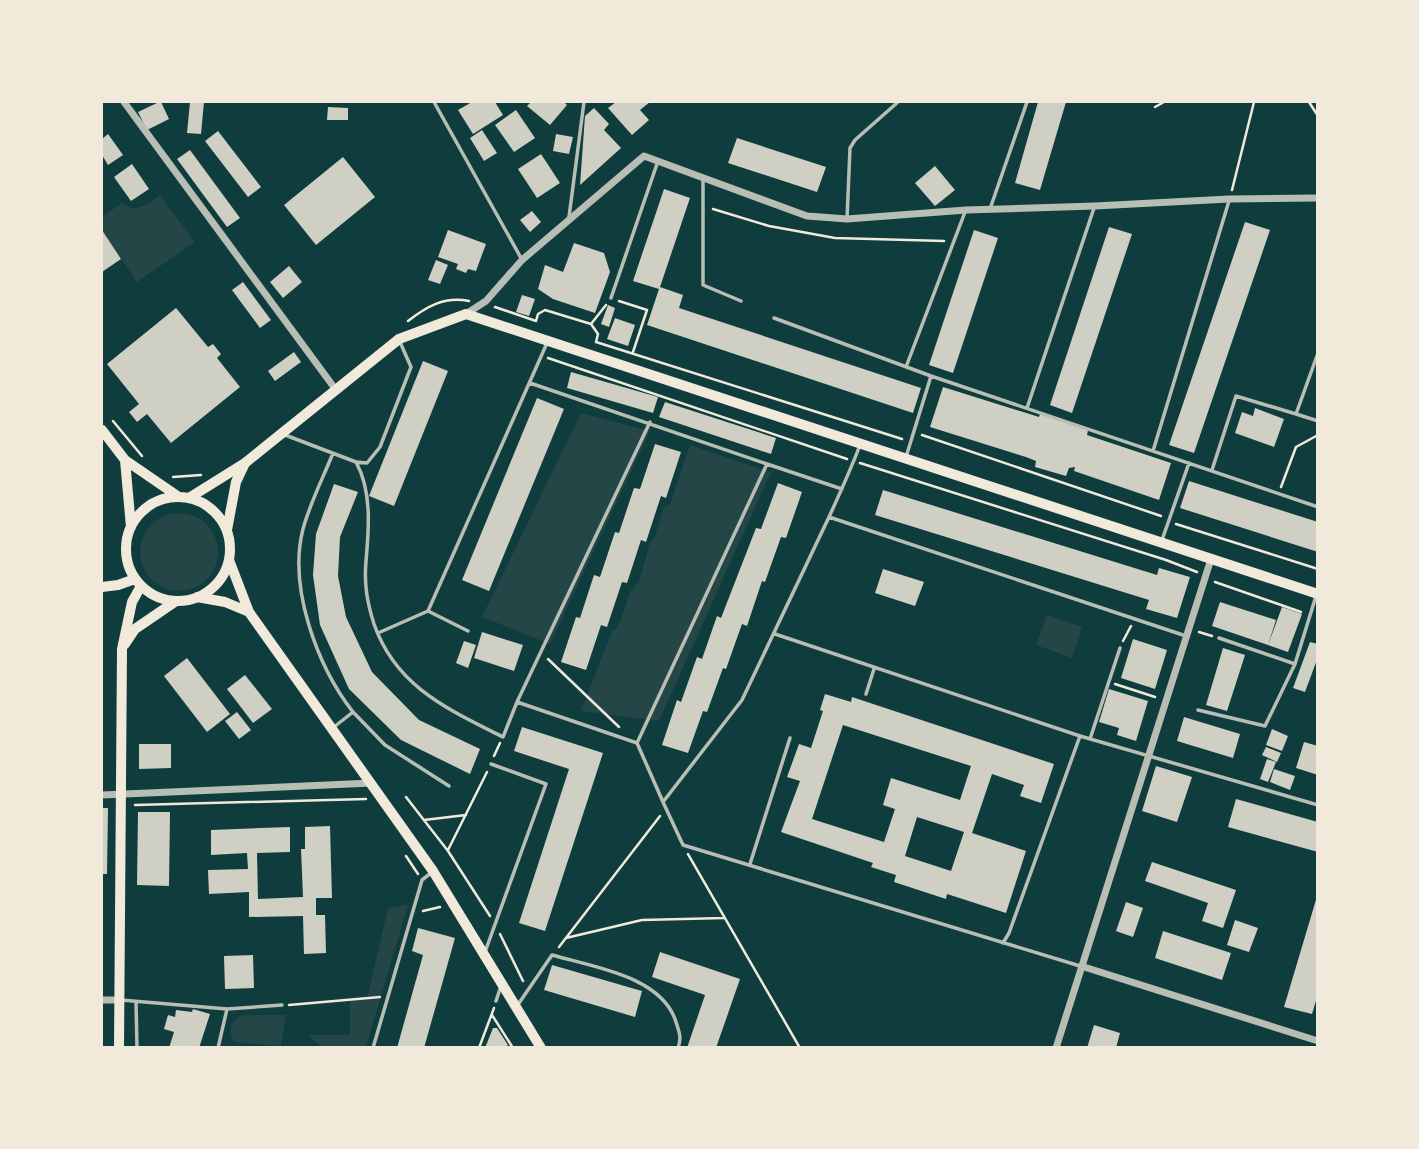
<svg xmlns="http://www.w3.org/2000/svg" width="1419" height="1149" viewBox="0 0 1419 1149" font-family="Helvetica,sans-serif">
<rect width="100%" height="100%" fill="#0f3d3e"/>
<path fill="#244646" d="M160 195 195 242 137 282 102 230V217L122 203 133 209 146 205Z
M581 413 650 431 550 644 482 617Z
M690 445 771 472 659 721 581 711 612 631 618 627 631 590 639 582 650 542 655 537 663 508 670 504Z
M140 552a39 39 0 1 1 78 0a39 39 0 1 1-78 0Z
M1047 615 1082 627 1072 658 1036 645Z
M408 905 366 1047 320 1046 308 1035H350V1001L367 999 388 908Z
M242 1015H286L281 1046 234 1042 231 1036V1024Z"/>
<path fill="#cfcfc3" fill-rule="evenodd" d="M159 102H161L169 119 147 130 138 112Z
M190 102H204L201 134 187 133Z
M472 102H495L503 115 473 134 458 110Z
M531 102H564L567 105 550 125 527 106Z
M616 102H650L640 110 649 120 632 135 608 108Z
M1038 102H1066L1040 190 1015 183Z
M328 107 348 108V120H327Z
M594 108 609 124 604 130 621 148 580 185 585 116Z
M516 110 535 138 514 152 495 125Z
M482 130 497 153 484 161 470 138Z
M218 131 261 187 248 197 205 141Z
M108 134 123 155 108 165 102 155V139Z
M556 134 573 137 569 154 553 151Z
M737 138 826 167 817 192 728 163Z
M190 150 240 218 227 227 177 159Z
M541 154 560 183 537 198 518 169Z
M343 157 375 197 316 245 284 205Z
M132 164 149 189 131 201 114 177Z
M935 166 955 190 935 206 915 183Z
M664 189 690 198 660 287 683 295 679 308 921 388 913 413 647 325 659 289 633 281Z
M532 211 541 222 530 232 520 220Z
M1245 222 1270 230 1194 453 1169 445Z
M1109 227 1132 234 1072 413 1050 405Z
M102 230 121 259 102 272Z
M448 230 486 244 476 271 468 269 466 273 456 269 458 264 438 257Z
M974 230 998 238 953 373 929 365Z
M574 243 604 253 610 272 595 313 553 299 538 289 545 265 563 272Z
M436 260 448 265 440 284 428 280Z
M289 266 302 282 283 298 270 282Z
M243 282 271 320 260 328 232 290Z
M522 295 535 299 529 316 516 312Z
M608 305 615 308 609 327 601 324Z
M176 308 208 347 213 344 221 354 217 358 240 387 171 443 147 414 137 422 129 412 139 404 107 364Z
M615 318 635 325 628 346 607 339Z
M294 352 301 362 275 381 268 371Z
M423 361 448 371 394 506 369 496Z
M571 372 658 397 653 413 567 388Z
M943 387 1039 417 1040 414 1088 430 1087 435 1171 463 1159 500 1074 471 1075 467 1069 468 1066 476 1035 467 1036 461 1026 457 930 427Z
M537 398 564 409 489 591 462 580Z
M665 402 776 438 771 454 659 417Z
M1255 408 1284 419 1274 447 1235 433 1242 412 1253 416Z
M655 444 681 452 666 498 661 496 646 542 641 540 627 583 622 582 607 627 601 625 586 670 561 662 576 617 580 618 594 575 600 577 615 532 619 533 634 488 640 489Z
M1189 481 1318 522V552L1180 508Z
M778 483 802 492 786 538 781 537 765 582 762 581 747 626 742 624 726 669 723 668 707 712 703 711 688 753 662 745 677 700 681 702 697 657 702 659 717 616 721 618 756 528 761 529Z
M334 484 358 492 340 537 338 576 346 617 372 672 419 720 480 749 470 774 401 740 349 689 320 625 313 575 316 534Z
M883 490 1157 575 1159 568 1190 577 1177 618 1146 609 1149 600 875 515Z
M883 569 924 582 915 606 875 593Z
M1220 602 1276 620 1268 645 1212 626Z
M1282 607 1302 614 1288 652 1268 645Z
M482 632 523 645 514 671 474 658Z
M1133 639 1167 650 1155 689 1121 678Z
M464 641 476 645 468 668 456 663Z
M1310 642 1318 644V657L1305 692 1293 688Z
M1223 648 1245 655 1227 711 1206 705Z
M187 658 230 714 207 732 164 676Z
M245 675 272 709 253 723 227 689Z
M1109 689 1148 701 1136 741 1117 735 1119 728 1099 722Z
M825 694 851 702 852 697 1054 764 1041 803 1020 796 1024 785 992 774 972 833 1026 851 1006 913 947 894 946 899 894 882 896 875 871 867 873 863 781 832 800 781 787 777 799 744 811 748 823 711 820 710ZM843 725 971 766 960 800 891 778 883 805 895 809 884 842 812 819ZM917 817 964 832 951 871 905 856Z
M237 712 251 730 239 739 225 721Z
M1184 717 1240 734 1233 758 1177 741Z
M522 727 603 753 545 931 519 923 569 769 514 751Z
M1272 729 1288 736 1282 751 1266 745Z
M1304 742 1318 746V775L1296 768Z
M139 744H171V768L139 769Z
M1266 747 1281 753 1277 762 1262 755Z
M1267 759 1276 762 1268 782 1260 779Z
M1156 766 1192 777 1177 822 1142 811Z
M1274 769 1295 776 1290 790 1270 782Z
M1236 799 1318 822V852L1228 827Z
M102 808H108L107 874H102Z
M138 812H170L169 886 137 885Z
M330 826 332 898H316V915H325L326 953 304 954 303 916 249 917V892L209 894 208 870 248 869 247 853 211 855V830L290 827V852L257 853 258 899 303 897 301 849H305V827Z
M1152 862 1236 890 1223 928 1202 921 1208 903 1145 881Z
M1318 893V994L1312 1014 1284 1007Z
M1126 902 1143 908 1133 937 1116 931Z
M1235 920 1258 928 1249 952 1227 945Z
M418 928 455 938 424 1048H397L423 955 412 951Z
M1163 931 1231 953 1222 980 1155 958Z
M660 952 740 979 716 1048H687L705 995 652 977Z
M253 955 254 988 225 989 224 956Z
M552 965 642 991 635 1017 544 990Z
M193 1009 210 1014 199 1048H169L174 1032 164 1029 168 1015 175 1017 176 1010 192 1012Z
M1094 1025 1120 1033 1116 1048H1087Z
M493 1028H497L508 1045 504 1048H485Z"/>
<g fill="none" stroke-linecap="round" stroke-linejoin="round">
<path stroke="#f1e9da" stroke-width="2.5" d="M1309 102 1318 116
M1155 107 1164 102
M1232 190 1254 102
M713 209 769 226 835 238 944 241
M619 301 647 310 633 352
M495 307 536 321 538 314 545 310 591 324 598 334 596 342 902 439
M408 321C426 307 444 296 469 301
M591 324 606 305
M548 358 847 459
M113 421 142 456
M922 435 1161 516
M860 463 1166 560 1197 572
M173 477 201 475
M1281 487 1296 447 1318 435
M1176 524 1318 569
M1215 582 1301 612
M1199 632 1212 636
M1123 641 1131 626
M548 659 619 727
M1115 684 1155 697
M494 756 500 743
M406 797 448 851 490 916
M135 805 366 799
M424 820 466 815
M448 850 487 772
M688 854 800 1048
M406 856 418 874
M423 911 440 907
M500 934 523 981
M566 938 642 920 724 918
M559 947 660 816
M289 1005 380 997
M492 1015 513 1048
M479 1048 494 1008"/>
<path stroke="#b8beb3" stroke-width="3.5" d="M434 102 521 258
M703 179V285L741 301
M990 209 1027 102
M569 217 584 102
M847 219 850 148 855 140 898 102
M611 298 658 161
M774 318 931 376 1318 507
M906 367 965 212
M530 383 767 464
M1027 408 1094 208
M1296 414 1318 421
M285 435 356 462C372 491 369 528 366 561 364 584 367 602 374 624 396 687 448 709 503 737L517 702
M1153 451 1229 201
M333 453C323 478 310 503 303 529 288 587 317 666 353 712
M906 457 931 376
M356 462 367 463 380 447 411 367 400 342
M1212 470 1236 396 1296 414 1318 353
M842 489 767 464 637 743 663 802 742 700 829 517C840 493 851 469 860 445
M829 517 1186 636
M1162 540 1189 463
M468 631 428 611 547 343
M378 633 428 611
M775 634 1080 736 1318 805
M1219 638 1295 664
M866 694 874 669
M1198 710 1265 726 1295 664 1316 596
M334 727 353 712 385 745 449 786
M1090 739 1120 648
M637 743 517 702 650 422
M663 802 683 845 1080 966
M750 864 790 738
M1003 943 1009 933 1080 736
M485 952 546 784 491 764
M121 1000 227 1009 282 1005
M496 1001 500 989
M136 1002 137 1048
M517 1006 552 955C593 967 662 976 676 1022 679 1032 682 1037 678 1048
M218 1048 227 1009
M373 1048 422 880 431 873"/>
<path stroke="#b8beb3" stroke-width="7" d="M124 102 336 390
M466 314 486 301 522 260 644 156 807 216 847 219 966 210 1095 206 1229 199 1318 198
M102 795 372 783
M1081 966 1318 1041
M102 1000H118
M1056 1048 1211 559"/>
<path stroke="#f1e9da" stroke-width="10" d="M102 430 125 460 179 497
M125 460 131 527
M126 549a52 52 0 1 1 104 0a52 52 0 1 1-104 0Z
M189 498 245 463 399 339 466 314 1318 594
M227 530 236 482 245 463
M229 560 249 612 433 871 541 1048
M102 587 118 585 135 579
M197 597 225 602 249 612
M125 644 135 629 176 601
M119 1048 122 649 132 602 141 586"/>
</g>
<rect width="1419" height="1149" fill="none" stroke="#f1e9da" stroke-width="206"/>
</svg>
